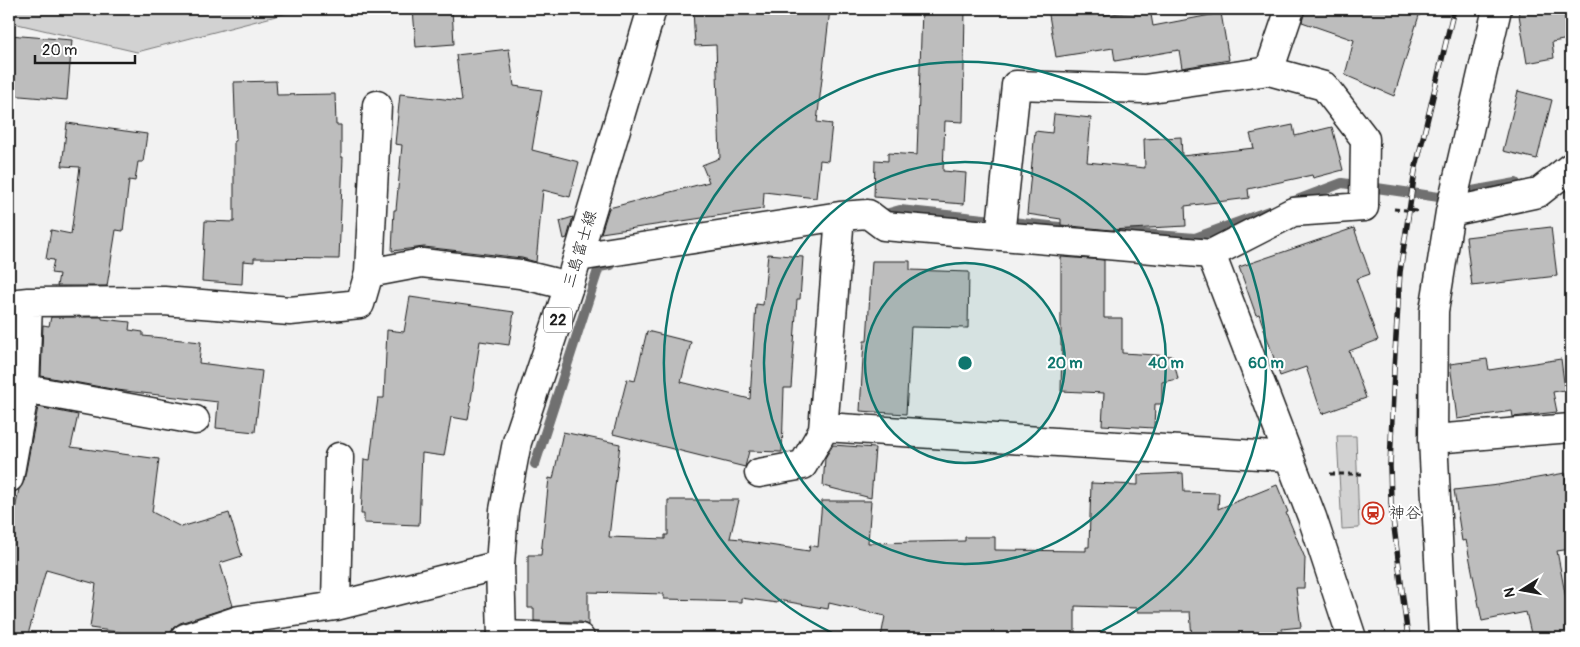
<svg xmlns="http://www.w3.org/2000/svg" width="1580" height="647" viewBox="0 0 1580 647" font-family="Pangolin,'Klee One',sans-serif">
<rect width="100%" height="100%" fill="#f2f2f2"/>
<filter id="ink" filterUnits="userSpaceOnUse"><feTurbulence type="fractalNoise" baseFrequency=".02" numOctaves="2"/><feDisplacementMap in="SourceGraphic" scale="10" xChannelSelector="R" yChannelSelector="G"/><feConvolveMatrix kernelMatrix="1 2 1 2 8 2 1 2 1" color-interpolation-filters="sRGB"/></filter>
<g filter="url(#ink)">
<path fill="#d2d2d2" stroke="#777" d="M9 9H303L137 52 9 22Z
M1337 436H1356L1359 528 1342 529Z"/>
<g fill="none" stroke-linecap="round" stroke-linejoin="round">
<path stroke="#707070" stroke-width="10" d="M1292 202 1342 183 1439 197 1516 183
M878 216 900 210 1069 228
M1118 232 1195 238 1269 211
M535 464 599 267 611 265"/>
</g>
<path fill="#bdbdbd" stroke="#1c1c1c" d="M413 9H452L454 44 416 47Z
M693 9H830L817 122 832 124 828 161 820 160 816 198 764 192 763 209 601 233 609 208 709 182 702 165 720 158 716 45 695 46Z
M922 9H965L963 122 945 121 943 171 966 173 964 204 874 197 875 160 888 161V153L917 155Z
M1048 9H1104V15L1150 9 1153 26 1221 13 1229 60 1182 68 1179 50 1115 61 1113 48 1056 57Z
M1305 9H1421L1394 96 1345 75 1354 40 1302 22Z
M1518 9H1564L1569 39 1552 42 1554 58 1527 63Z
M9 35 72 40 67 100 9 95Z
M509 49 514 86 542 90 532 150 579 162 570 197 543 190 536 262 522 258 424 247 392 251 394 210H396L402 145 395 144 400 94 462 101 456 55Z
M276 81 277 95 335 94 336 125H341V157H343L339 259 254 258V262L243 261 242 284 202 281 205 221 234 222V141H236L234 82Z
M1518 91 1552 100 1537 159 1503 151Z
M1054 114 1091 118 1087 162 1145 168 1144 139 1181 137 1182 156 1254 148 1250 134 1293 125 1295 136 1332 127 1343 170 1313 178 1312 175 1248 189 1249 198 1185 206 1186 226 1111 230 1061 225V219L1027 214 1035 131 1052 133Z
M67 123 147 134 143 162H138L135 181 129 180 123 231 116 230 107 286H57L59 274 51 273 54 260 46 259 51 230 71 234 80 167 62 166Z
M573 217 567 238 564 239 560 221Z
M1551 227 1557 276 1472 286 1466 237Z
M1354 228 1370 274 1356 279 1378 340 1349 351 1366 398 1322 414 1306 367 1280 376 1259 314 1256 315 1239 267Z
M768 254 803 257 800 299H797L791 388H784L782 452 749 451 745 467 613 434 627 379 635 381 647 331 691 342 681 382 750 399 756 304 763 305Z
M1061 257 1104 260V318H1122V353L1173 356 1178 379 1162 382V404H1155L1154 428 1102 425 1104 393 1061 391 1062 346H1061Z
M872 261H910V270L969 272 968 328 911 327 906 414 860 411 864 341H867Z
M410 297 514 312 509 345 480 341 468 420 451 417 444 456 422 453 419 525 364 523V514H361L364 459 370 460 378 398H384L387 330 404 332Z
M51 317H102V319L130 322 129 330 143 332V336L201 342 199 363 262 371 255 432 216 428 218 402 117 390 41 376 43 325 49 326Z
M1487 359 1489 370 1561 359 1565 390 1553 392 1557 412 1513 417 1512 411 1457 419 1450 364Z
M38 407 78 415 71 447 159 459 152 512 181 527 229 513 242 556 220 563 233 606 180 623 173 628 170 638H146V636L90 628 96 584 46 570 27 638H9V513L14 515 19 489 24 481Z
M563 432 620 444 609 537 665 539V535H668V500H739L730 538 742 539V541L809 551 810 545 818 547 822 501H871L868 543 965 541V537H995V550L1086 551V547H1089L1091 483 1138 485V475L1183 473 1184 492 1219 493 1218 509 1277 485 1288 512 1286 513 1305 558 1304 588H1296L1301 627 1282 629 1283 638H1192L1190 612H1137V608L1075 606V638H983V636L881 637 885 616 829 603 828 609 778 600 777 603 741 598V602L707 601V600L664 599V594L588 592V625L581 622 534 621V608H528V555H541L549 478 553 479Z
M833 445 875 448 871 498 823 486 825 458Z
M1565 473 1571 505V549L1557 551 1571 625V638H1532L1526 612 1482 621 1466 540 1462 541 1454 490 1498 485Z"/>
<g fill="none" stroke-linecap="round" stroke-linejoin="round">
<g stroke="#1c1c1c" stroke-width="31">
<path id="minor" d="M1269 71 1290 9
M1450 212 1538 193 1571 167
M1211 254 1312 517 1352 638
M578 257 840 216 868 214 884 226 1211 254 1293 212 1364 207 1365 139 1324 86 1269 71 1144 89 1016 85 1000 236
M369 273 377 105
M9 304 28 302 164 301 290 311 360 304 369 273 422 263 520 274 569 286
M25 389 195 420
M823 430 840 216
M1433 439 1571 428
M759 473 803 465 825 427 1289 457
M9 478 25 389 28 302
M336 606 339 457
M502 635 580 638
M185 638 239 620 336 606 500 565
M1443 638 1433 439 1434 311 1450 212 1497 9"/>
</g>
<g stroke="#1c1c1c" stroke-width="31">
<path id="major" d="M502 638 500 565 504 510 517 442 569 286 652 9"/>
</g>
<path stroke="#1c1c1c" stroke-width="3" stroke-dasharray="5 4" stroke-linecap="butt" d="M1394 209 1418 211
M1330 474H1364"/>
<use href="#minor" stroke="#fff" stroke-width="28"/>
<use href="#major" stroke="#fff" stroke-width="28"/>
<g stroke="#1c1c1c" stroke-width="5.5">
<path id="rail" d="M1408 638 1391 503 1390 466 1394 369 1400 272 1415 171 1454 9"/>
</g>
<use href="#rail" stroke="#fff" stroke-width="4" stroke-dasharray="11" stroke-linecap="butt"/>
</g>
</g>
<circle cx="965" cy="363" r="100" fill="#0f766e" fill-opacity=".12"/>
<g fill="none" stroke="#0f766e" stroke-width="2.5">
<circle cx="965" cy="363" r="100"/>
<circle cx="965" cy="363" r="201"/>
<path d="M843 638A301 301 0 1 1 1087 638"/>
</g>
<defs>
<g id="station-ring" transform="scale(1.125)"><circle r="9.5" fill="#fff" stroke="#c8321e" stroke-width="1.5"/><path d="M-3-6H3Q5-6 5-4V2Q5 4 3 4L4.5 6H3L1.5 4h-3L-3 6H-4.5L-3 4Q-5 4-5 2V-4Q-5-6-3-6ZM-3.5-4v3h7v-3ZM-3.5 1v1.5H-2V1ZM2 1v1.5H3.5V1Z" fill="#c8321e"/></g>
</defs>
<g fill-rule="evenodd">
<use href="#station-ring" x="1373" y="513"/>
</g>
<g text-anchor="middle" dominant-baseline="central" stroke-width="4" stroke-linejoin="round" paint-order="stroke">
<rect fill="#fff" stroke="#606060" stroke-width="1" x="544" y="307.5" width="28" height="25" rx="4"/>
<g font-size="15" font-weight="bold" fill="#1c1c1c">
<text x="558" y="320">22</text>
</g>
<g font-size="16" fill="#1c1c1c" stroke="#fff">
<text transform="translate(580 249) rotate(-73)">三島富士線</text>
</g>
<g font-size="16" fill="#1c1c1c" stroke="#fff" text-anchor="start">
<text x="1389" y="513">神谷</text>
</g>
</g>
<circle cx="965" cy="363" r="8" fill="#0f766e" stroke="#fff" stroke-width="2.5"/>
<g font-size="15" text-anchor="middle" font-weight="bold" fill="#0f766e" stroke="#fff" stroke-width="4" stroke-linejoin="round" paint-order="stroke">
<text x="1065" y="368">20 m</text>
<text x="1166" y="368">40 m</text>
<text x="1266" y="368">60 m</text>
</g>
<rect width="1580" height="647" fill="none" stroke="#fff" stroke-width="30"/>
<rect x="15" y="15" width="1550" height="617" fill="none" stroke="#1c1c1c" stroke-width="2" filter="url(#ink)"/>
<g transform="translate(1522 590) rotate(259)" stroke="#ffffff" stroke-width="4" paint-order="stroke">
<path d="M0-4L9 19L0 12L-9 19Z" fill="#1c1c1c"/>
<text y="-8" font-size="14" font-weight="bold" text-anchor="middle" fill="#1c1c1c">N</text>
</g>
<path d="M35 55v8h100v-8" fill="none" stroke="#1c1c1c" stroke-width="2.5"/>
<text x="42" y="55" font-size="15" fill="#1c1c1c" stroke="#ffffff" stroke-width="4" paint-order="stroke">20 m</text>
</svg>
